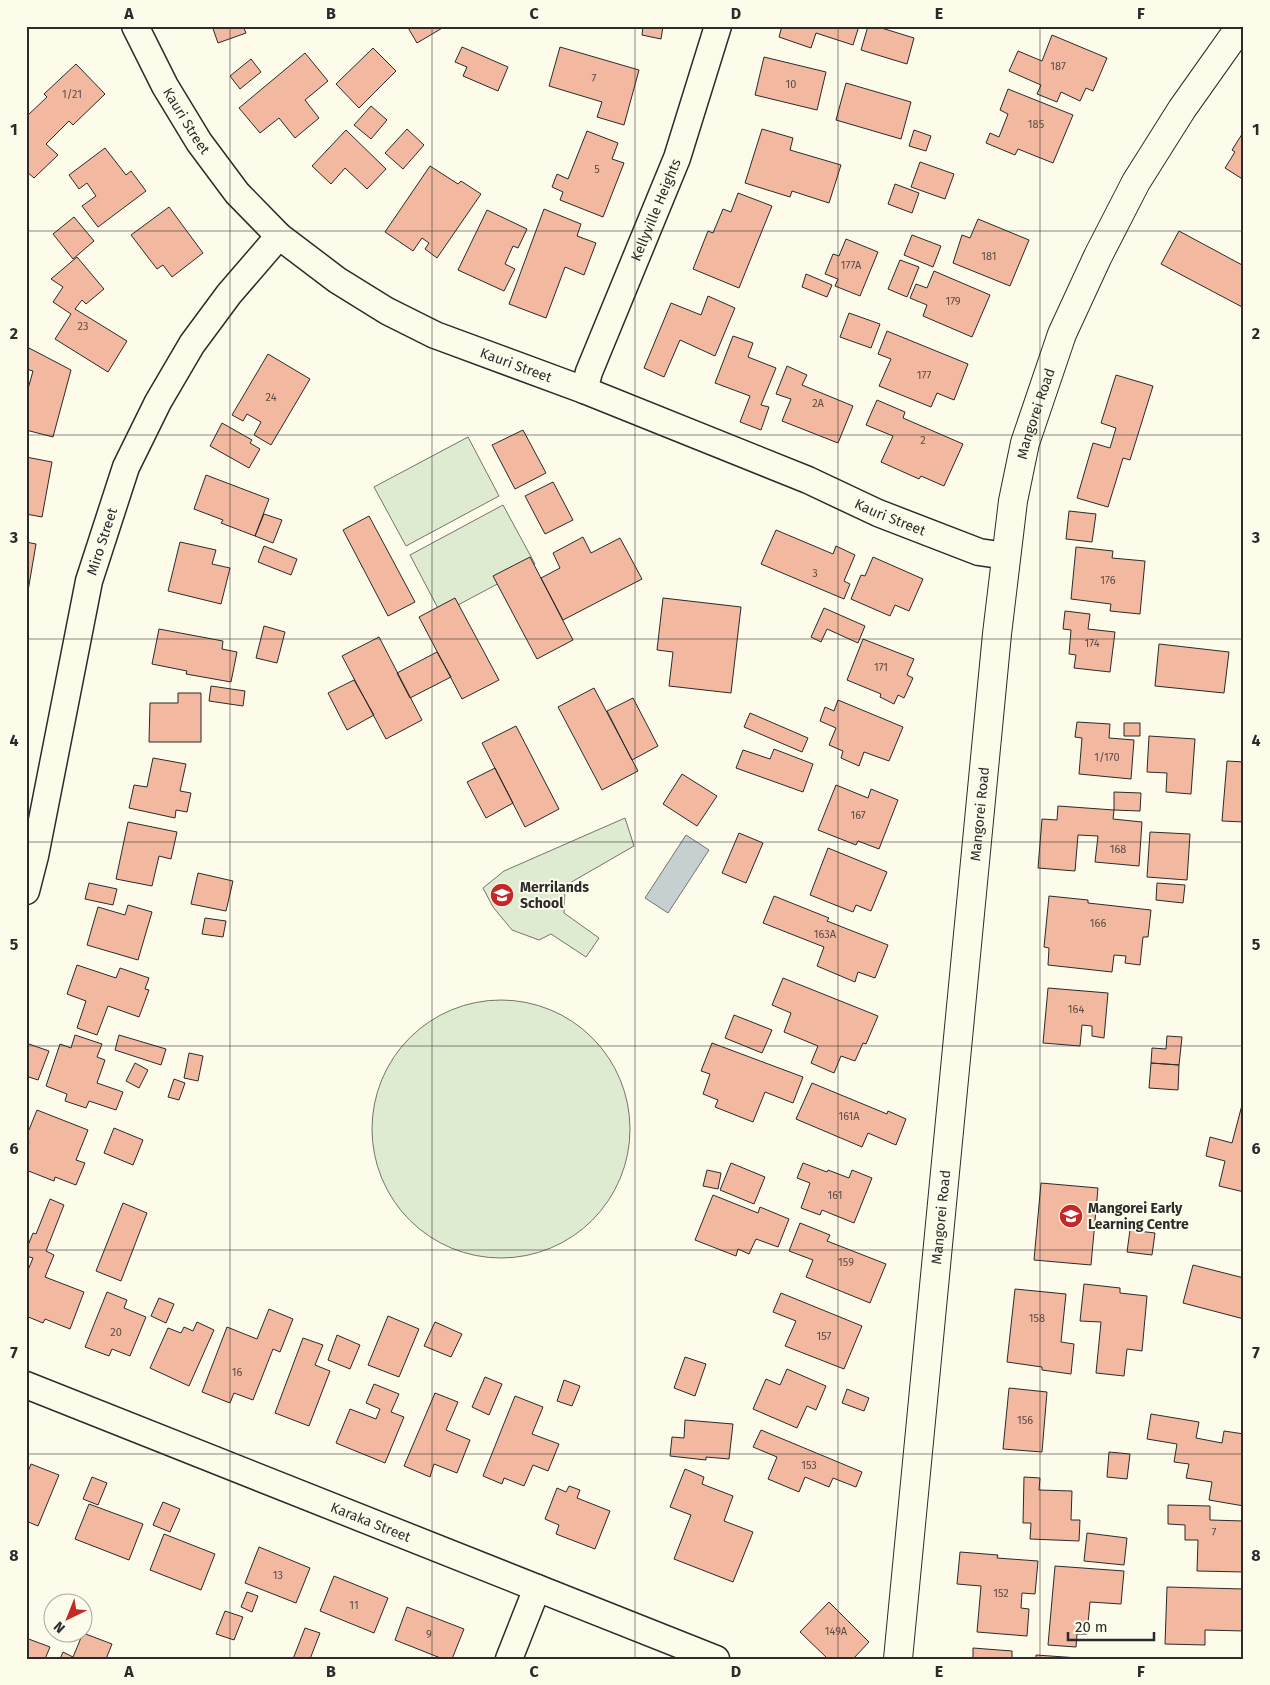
<svg xmlns="http://www.w3.org/2000/svg" width="1270" height="1685" viewBox="0 0 1270 1685" font-family="'Fira Sans',sans-serif">
<rect width="100%" height="100%" fill="#fdfbea"/>
<path fill="#deebd1" stroke="#74746e" d="M468 437 499 496 406 546 374 487Z
M503 505 535 564 441 614 410 555Z
M625 818 634 846 568 884 565 890 564 913 599 938 586 957 551 934 539 940 512 930 493 907 483 888 504 871Z
M372 1129a129 129 0 1 1 258 0a129 129 0 1 1-258 0Z"/>
<path fill="#c7d0d0" stroke="#74746e" d="M686 835 709 850 668 913 645 898Z"/>
<path fill="#f2b8a0" stroke="#2b2b2b" d="M212 26H243L246 33 218 43Z
M407 26H443L444 27 417 43Z
M643 26H663L661 39 642 35Z
M782 26H859L853 45 816 33 811 48 779 37Z
M868 26H875L914 38 907 64 861 50Z
M1052 35 1107 58 1093 91 1086 88 1080 101 1061 92 1057 102 1037 94 1041 85 1009 71 1018 51 1042 61Z
M462 47 508 67 498 91 463 76 467 67 455 62Z
M560 47 639 70 624 125 597 117 602 102 549 86Z
M373 48 396 71 359 108 336 84Z
M305 53 328 81 305 100 319 118 295 138 279 118 260 133 239 108Z
M764 57 826 72 817 110 755 95Z
M251 59 261 72 240 89 230 76Z
M76 64 105 94 73 125 69 121 46 144 58 155 34 178 26 171V117L47 97 44 94Z
M846 83 911 102 901 139 836 120Z
M1008 89 1073 115 1053 163 1018 149 1015 155 986 143 990 133 999 137 1008 114 1000 110Z
M371 106 387 120 371 139 354 125Z
M407 129 424 145 403 169 385 153Z
M762 129 793 138 790 150 841 165 829 203 792 191 790 197 745 183Z
M346 130 386 169 367 189 345 168 331 184 312 166Z
M914 130 931 136 926 151 909 146Z
M587 131 618 143 612 159 624 163 603 217 560 200 563 192 552 187 557 174 568 179Z
M1244 131V180L1225 168 1235 152 1232 150Z
M105 148 126 175 131 171 146 191 98 227 82 206 96 196 87 183 79 189 69 175Z
M920 162 954 174 945 199 911 187Z
M430 166 458 184 461 181 481 194 437 258 425 249 429 243 422 238 413 251 385 232Z
M895 184 919 193 912 213 888 204Z
M738 193 772 206 739 288 693 269 708 231 713 233 723 209 731 212Z
M169 207 203 253 172 277 163 265 157 269 131 235Z
M544 209 581 224 577 236 596 243 584 275 565 267 546 318 509 304Z
M487 210 527 229 518 248 513 246 505 264 515 269 504 291 458 270Z
M74 217 94 241 73 259 53 234Z
M978 219 1029 240 1010 286 953 263 962 235 970 238Z
M1179 231 1244 266V308L1161 264Z
M912 235 941 246 933 267 904 255Z
M846 239 878 252 860 296 835 286 838 279 825 274 833 254 839 256Z
M77 257 104 289 86 304 82 300 75 309 127 341 108 372 55 339 71 314 53 302 63 287 51 279Z
M900 260 919 267 907 297 888 289Z
M934 271 990 295 972 337 923 316 927 305 910 298 916 284 927 288Z
M806 274 832 285 827 297 802 287Z
M708 296 735 308 715 356 680 340 664 377 644 368 671 303 701 315Z
M849 313 880 324 871 348 840 337Z
M887 331 968 364 954 400 937 393 931 407 879 386 891 359 878 354Z
M733 336 753 343 748 357 776 368 761 405 769 407 761 430 740 422 750 396 715 383Z
M29 348 71 370 53 437 26 430V396L33 371 26 369V360Z
M268 354 310 379 271 445 254 435 261 422 247 414 243 421 232 415Z
M787 366 807 375 802 385 853 406 838 443 782 421 791 399 776 394Z
M1116 375 1153 386 1130 460 1123 458 1108 507 1077 498 1093 443 1110 448 1116 428 1101 423Z
M877 400 905 412 903 418 963 444 944 486 921 476 919 479 881 462 893 436 866 425Z
M222 423 252 440 250 443 260 449 249 468 210 446Z
M523 430 546 473 515 489 492 445Z
M26 457 52 462 42 517 26 514Z
M206 475 269 499 255 536 221 523 223 520 194 509Z
M553 482 573 520 545 534 525 496Z
M1069 511 1096 514 1092 542 1066 539Z
M264 514 282 520 273 543 255 536Z
M369 516 415 602 388 616 343 530Z
M776 530 833 554 836 546 855 555 844 581 850 584 844 599 761 564Z
M583 537 591 553 620 538 642 579 563 620 541 578 560 568 553 553Z
M26 542 36 544 27 597 26 596Z
M180 542 216 550 212 564 230 568 221 604 168 591Z
M264 546 297 559 291 575 258 562Z
M1076 547 1113 551 1112 558 1145 561 1140 614 1110 611 1111 604 1071 599Z
M530 557 573 640 537 659 493 576Z
M873 557 923 579 909 611 895 605 890 616 851 599 861 575 865 576Z
M455 598 499 680 462 699 419 617Z
M663 598 741 607 731 693 669 686 673 652 657 650Z
M824 608 865 626 858 643 827 629 821 642 811 637Z
M1065 611 1090 614 1088 629 1115 632 1110 672 1074 668 1076 655 1069 654 1071 630 1063 629Z
M264 626 285 632 277 663 256 658Z
M159 629 223 641 222 649 237 652 231 682 186 674 187 671 152 664Z
M379 637 422 720 386 739 342 656Z
M863 639 914 659 907 675 913 678 904 698 898 695 894 704 880 697 881 694 847 680Z
M1159 644 1229 652 1224 693 1155 686Z
M437 652 451 677 410 698 397 673Z
M354 680 374 715 347 730 328 693Z
M211 686 245 691 243 706 209 701Z
M594 688 638 771 602 790 558 707Z
M178 693H201V742H149L150 703H178Z
M633 698 658 746 632 760 607 711Z
M838 700 903 727 889 761 864 752 859 766 841 758 843 751 829 745 836 728 820 721 825 707 834 711Z
M750 713 808 738 802 752 744 727Z
M1077 722 1110 724 1109 738 1134 740 1131 779 1079 774 1082 738 1075 737Z
M1124 723H1140V736H1124Z
M516 726 559 809 525 827 482 743Z
M1149 736 1195 739 1191 794 1166 792 1167 773 1147 772Z
M774 749 813 764 803 792 736 768 743 750 770 759Z
M153 758 186 764 180 791 191 793 187 812 176 810 175 818 129 808 134 785 147 787Z
M1227 761 1244 762V822L1222 821Z
M495 768 513 803 486 818 467 782Z
M682 774 717 796 697 826 663 804Z
M836 785 868 798 871 789 898 800 879 849 858 841 856 845 818 830Z
M1114 792 1141 793 1140 811 1114 810Z
M1058 806 1114 810 1113 819 1142 822 1139 866 1095 862 1098 836 1078 835 1075 871 1038 868 1042 819 1057 820Z
M128 822 177 832 171 859 159 856 152 886 116 879Z
M1150 832 1190 834 1187 880 1147 877Z
M739 833 763 843 746 883 722 873Z
M828 848 887 872 871 911 856 905 853 912 810 895Z
M198 873 233 881 226 911 191 904Z
M89 883 117 889 113 905 85 899Z
M1157 883 1185 885 1183 903 1156 900Z
M774 896 829 918 827 921 888 945 875 978 858 972 855 982 817 966 824 947 763 923Z
M1049 896 1088 900V903L1151 910 1148 937H1143L1140 965 1125 963 1126 956 1114 955 1112 972 1048 965 1049 948 1044 947Z
M128 905 152 912 138 960 87 945 98 907 125 915Z
M205 918 226 921 223 937 202 934Z
M77 965 116 978 120 968 149 978 145 989 149 990 139 1017 108 1006 97 1035 77 1028 86 1001 67 994Z
M783 978 878 1016 866 1044 863 1043 855 1061 841 1056 834 1073 811 1063 818 1046 784 1032 791 1013 772 1005Z
M1048 988 1108 993 1104 1038 1092 1036V1026L1082 1025 1080 1046 1043 1043Z
M734 1015 772 1030 762 1053 725 1038Z
M75 1035 102 1044 97 1057 105 1060 97 1083 123 1092 116 1110 89 1101 86 1108 65 1101 67 1094 46 1086 60 1044 71 1048Z
M119 1035 166 1049 161 1065 115 1050Z
M1167 1036 1182 1037 1179 1065 1151 1063 1152 1048 1166 1049Z
M26 1043 49 1051 38 1080 26 1076Z
M712 1043 803 1077 793 1103 765 1092 753 1122 715 1107 718 1100 703 1094 710 1074 701 1071Z
M189 1053 203 1056 198 1081 184 1078Z
M135 1063 148 1070 139 1088 126 1081Z
M1151 1063 1179 1065 1178 1090 1149 1088Z
M174 1079 185 1083 179 1100 168 1097Z
M812 1083 887 1114 888 1111 906 1119 896 1145 868 1133 862 1147 796 1119Z
M1242 1105H1244V1192L1219 1186 1225 1161 1206 1156 1210 1137 1232 1143Z
M37 1110 88 1130 76 1160 85 1163 76 1185 55 1177 54 1181 26 1170V1149L29 1142 26 1140V1137Z
M114 1128 143 1140 133 1165 104 1153Z
M731 1163 765 1177 754 1204 720 1190Z
M803 1163 827 1172 828 1170 849 1178 852 1170 872 1178 854 1223 822 1210 820 1215 801 1208 810 1183 797 1178Z
M707 1170 721 1173 718 1189 703 1186Z
M1041 1183 1098 1188 1091 1265 1034 1260Z
M713 1195 758 1213 760 1207 789 1219 778 1247 756 1239 749 1254 738 1249 736 1256 695 1240Z
M50 1199 64 1205 46 1251 54 1255 45 1277 84 1292 70 1329 45 1319 43 1323 26 1316V1275L33 1258 26 1256V1250L33 1233 36 1234Z
M123 1203 147 1213 121 1281 96 1271Z
M800 1223 830 1235 827 1241 886 1264 870 1303 806 1277 813 1260 789 1251Z
M1130 1230 1155 1233 1152 1255 1127 1252Z
M1193 1265 1244 1278V1319L1183 1303Z
M1084 1284 1120 1288V1293L1147 1296 1142 1351 1127 1349 1124 1376 1096 1373 1101 1322 1080 1321Z
M1015 1289 1066 1294 1061 1342 1074 1344 1071 1374 1042 1370V1367L1007 1362Z
M107 1292 127 1300 124 1308 146 1317 130 1356 112 1349 109 1356 85 1347Z
M781 1293 862 1326 844 1369 785 1346 796 1321 773 1312Z
M159 1298 174 1304 166 1323 151 1316Z
M269 1309 293 1319 280 1352 273 1349 253 1400 234 1393 230 1403 202 1392 227 1327 257 1339Z
M388 1316 419 1329 399 1377 368 1365Z
M197 1322 214 1330 189 1386 150 1368 168 1328 181 1333 184 1327 193 1331Z
M435 1322 462 1334 451 1357 424 1346Z
M337 1335 360 1345 350 1369 328 1360Z
M303 1338 323 1345 315 1365 330 1371 309 1426 275 1413Z
M685 1357 706 1364 695 1396 674 1388Z
M787 1369 826 1386 816 1410 807 1406 797 1428 753 1409 766 1379 780 1385Z
M485 1377 502 1384 489 1415 472 1407Z
M564 1380 580 1386 572 1406 557 1401Z
M374 1384 399 1394 391 1412 404 1417 385 1463 336 1443 350 1409 376 1419 380 1409 366 1403Z
M1009 1388 1047 1392 1042 1452 1003 1449Z
M847 1389 869 1398 864 1411 842 1403Z
M435 1393 458 1402 446 1430 470 1440 457 1473 434 1464 430 1477 404 1466Z
M515 1396 543 1407 532 1434 559 1444 548 1471 533 1465 524 1486 504 1478 502 1484 483 1476Z
M1151 1414 1199 1422 1196 1438 1222 1443 1224 1431 1244 1434V1506L1209 1500 1212 1482 1186 1478 1189 1464 1174 1462 1177 1444 1147 1439Z
M685 1420 733 1424 729 1459 706 1457V1460L670 1456 672 1437 684 1438Z
M761 1430 862 1472 856 1487 833 1478 829 1487 805 1477 799 1492 768 1479 777 1457 753 1447Z
M1109 1452 1130 1454 1127 1479 1107 1477Z
M31 1464 59 1475 38 1526 26 1521V1477Z
M685 1469 704 1477 702 1484 733 1496 724 1521 753 1532 733 1582 674 1559 691 1515 670 1507Z
M92 1477 107 1483 98 1505 83 1499Z
M1024 1477 1040 1478 1039 1490 1072 1491 1071 1520H1080L1079 1541 1030 1539 1031 1523H1023Z
M569 1486 580 1490 577 1498 610 1511 595 1549 556 1534 559 1525 545 1519 557 1488 566 1492Z
M163 1502 180 1509 170 1532 153 1525Z
M89 1504 143 1524 129 1560 75 1539Z
M1168 1505 1210 1506V1520L1244 1521V1572L1197 1571 1198 1540H1185V1525L1168 1524Z
M1087 1533 1127 1538 1124 1565 1084 1561Z
M164 1534 215 1554 201 1590 150 1570Z
M259 1547 310 1568 296 1603 245 1583Z
M960 1552 998 1555 997 1558 1038 1561 1035 1594 1022 1593 1021 1608 1029 1609 1027 1636 977 1632 981 1586 957 1584Z
M1055 1566 1124 1571 1121 1604 1090 1602 1087 1634H1077L1076 1647 1048 1645Z
M334 1576 388 1598 374 1633 320 1611Z
M1167 1587 1244 1589V1631L1205 1630V1645L1165 1644Z
M247 1592 258 1596 252 1612 241 1607Z
M829 1602 869 1642 853 1659H828L800 1632Z
M407 1607 464 1629 452 1659H443L395 1640Z
M225 1611 243 1617 234 1640 216 1634Z
M82 1614 90 1617 85 1630 82 1629Z
M305 1628 320 1633 310 1659H293Z
M83 1633 112 1644 106 1659H60L63 1652 73 1657Z
M26 1638 50 1647 45 1659H26Z
M973 1648 1012 1651V1659H973Z
M1036 1655 1093 1659H1036Z"/>
<g fill="none" stroke-linecap="round" stroke-linejoin="round">
<g stroke="#2b2b2b" stroke-width="29">
<g id="minor">
<path id="s1" d="M135 26 165 86 199 142 237 193 279 236 337 280 387 311 435 335 584 390 808 480 878 513 979 552 1006 556"/>
<path id="s2" d="M584 390 589 372 677 158 718 26"/>
<path id="s3" d="M26 891 35 856 89 581 126 467 158 402 192 344 229 294 279 236"/>
<path id="s4" d="M26 1385 716 1659"/>
<path d="M509 1659 537 1588"/>
</g>
</g>
<g stroke="#2b2b2b" stroke-width="30">
<g id="secondary">
<path id="s5" d="M898 1659 997 634 1013 501 1025 443 1062 334 1098 256 1136 182 1182 109 1233 37 1243 26"/>
</g>
</g>
<use href="#minor" stroke="#fdfbea" stroke-width="26"/>
<use href="#secondary" stroke="#fdfbea" stroke-width="28"/>
</g>
<path fill="none" stroke="#2b2b2b" stroke-width="1" stroke-opacity="0.55" d="M230 26V1659M432 26V1659M635 26V1659M838 26V1659M1040 26V1659M26 231H1244M26 435H1244M26 639H1244M26 842H1244M26 1046H1244M26 1250H1244M26 1454H1244"/>
<defs>
<g id="school-disc" transform="scale(1.25)"><circle r="9.5" fill="#c62828" stroke="#fdfbea"/><path d="M0-5L7-2L0 1L-7-2ZM-4 1L0 2.5L4 1V4Q0 6-4 4Z" fill="#fff"/></g>
</defs>
<g fill-rule="evenodd">
<use href="#school-disc" x="502" y="895"/>
<use href="#school-disc" x="1071" y="1216"/>
</g>
<g text-anchor="middle" dominant-baseline="central" stroke-width="4" stroke-linejoin="round" paint-order="stroke">
<g font-size="11" fill="#5d4e48">
<text x="1058" y="66">187</text>
<text x="594" y="78">7</text>
<text x="791" y="84">10</text>
<text x="72" y="94">1/21</text>
<text x="1036" y="124">185</text>
<text x="597" y="169">5</text>
<text x="989" y="256">181</text>
<text x="851" y="265">177A</text>
<text x="953" y="301">179</text>
<text x="83" y="326">23</text>
<text x="924" y="375">177</text>
<text x="271" y="397">24</text>
<text x="818" y="403">2A</text>
<text x="923" y="440">2</text>
<text x="815" y="573">3</text>
<text x="1108" y="580">176</text>
<text x="1092" y="643">174</text>
<text x="881" y="667">171</text>
<text x="1107" y="757">1/170</text>
<text x="858" y="815">167</text>
<text x="1118" y="849">168</text>
<text x="1098" y="923">166</text>
<text x="825" y="934">163A</text>
<text x="1076" y="1009">164</text>
<text x="849" y="1116">161A</text>
<text x="835" y="1195">161</text>
<text x="846" y="1262">159</text>
<text x="1037" y="1318">158</text>
<text x="116" y="1332">20</text>
<text x="824" y="1336">157</text>
<text x="237" y="1372">16</text>
<text x="1025" y="1420">156</text>
<text x="809" y="1465">153</text>
<text x="1214" y="1532">7</text>
<text x="278" y="1575">13</text>
<text x="1001" y="1593">152</text>
<text x="354" y="1605">11</text>
<text x="836" y="1631">149A</text>
<text x="429" y="1634">9</text>
</g>
<g font-size="14" fill="#2b2b2b" stroke="#fdfbea">
<text stroke="none"><textPath href="#s1" startOffset="108">Kauri Street</textPath></text>
<text stroke="none"><textPath href="#s2" startOffset="194">Kellyville Heights</textPath></text>
<text stroke="none"><textPath href="#s1" startOffset="528">Kauri Street</textPath></text>
<text stroke="none"><textPath href="#s5" startOffset="1254">Mangorei Road</textPath></text>
<text stroke="none"><textPath href="#s1" startOffset="932">Kauri Street</textPath></text>
<text stroke="none"><textPath href="#s3" startOffset="358">Miro Street</textPath></text>
<text stroke="none"><textPath href="#s5" startOffset="849">Mangorei Road</textPath></text>
<text stroke="none"><textPath href="#s5" startOffset="444">Mangorei Road</textPath></text>
<text stroke="none"><textPath href="#s4" startOffset="371">Karaka Street</textPath></text>
</g>
<g font-size="14" font-weight="bold" fill="#2b2b2b" stroke="#fdfbea" text-anchor="start">
<text x="520" y="887">Merrilands<tspan x="520" dy="16">School</tspan></text>
<text x="1088" y="1208">Mangorei Early<tspan x="1088" dy="16">Learning Centre</tspan></text>
</g>
</g>
<rect width="1270" height="1685" fill="none" stroke="#fdfbea" stroke-width="55"/>
<g transform="translate(68 1618) rotate(223)"><circle r="24" fill="#fdfbea" stroke="#a9a89e"/>
<path d="M0-4L9 19L0 12L-9 19Z" fill="#c62828"/>
<text y="-8" font-size="14" font-weight="bold" text-anchor="middle" fill="#2b2b2b">N</text>
</g>
<path d="M1068 1632v8h86v-8" fill="none" stroke="#2b2b2b" stroke-width="2.5"/>
<text x="1075" y="1632" font-size="15" fill="#2b2b2b" stroke="#fdfbea" stroke-width="4" paint-order="stroke">20 m</text>
<rect x="28" y="28" width="1214" height="1630" fill="none" stroke="#2b2b2b" stroke-width="2"/>
<g font-size="16" text-anchor="middle" font-weight="bold" fill="#2b2b2b">
<text x="129" y="19">A</text>
<text x="331" y="19">B</text>
<text x="534" y="19">C</text>
<text x="736" y="19">D</text>
<text x="939" y="19">E</text>
<text x="1141" y="19">F</text>
<text x="14" y="135">1</text>
<text x="1256" y="135">1</text>
<text x="14" y="339">2</text>
<text x="1256" y="339">2</text>
<text x="14" y="543">3</text>
<text x="1256" y="543">3</text>
<text x="14" y="746">4</text>
<text x="1256" y="746">4</text>
<text x="14" y="950">5</text>
<text x="1256" y="950">5</text>
<text x="14" y="1154">6</text>
<text x="1256" y="1154">6</text>
<text x="14" y="1358">7</text>
<text x="1256" y="1358">7</text>
<text x="14" y="1561">8</text>
<text x="1256" y="1561">8</text>
<text x="129" y="1677">A</text>
<text x="331" y="1677">B</text>
<text x="534" y="1677">C</text>
<text x="736" y="1677">D</text>
<text x="939" y="1677">E</text>
<text x="1141" y="1677">F</text>
</g>
</svg>
